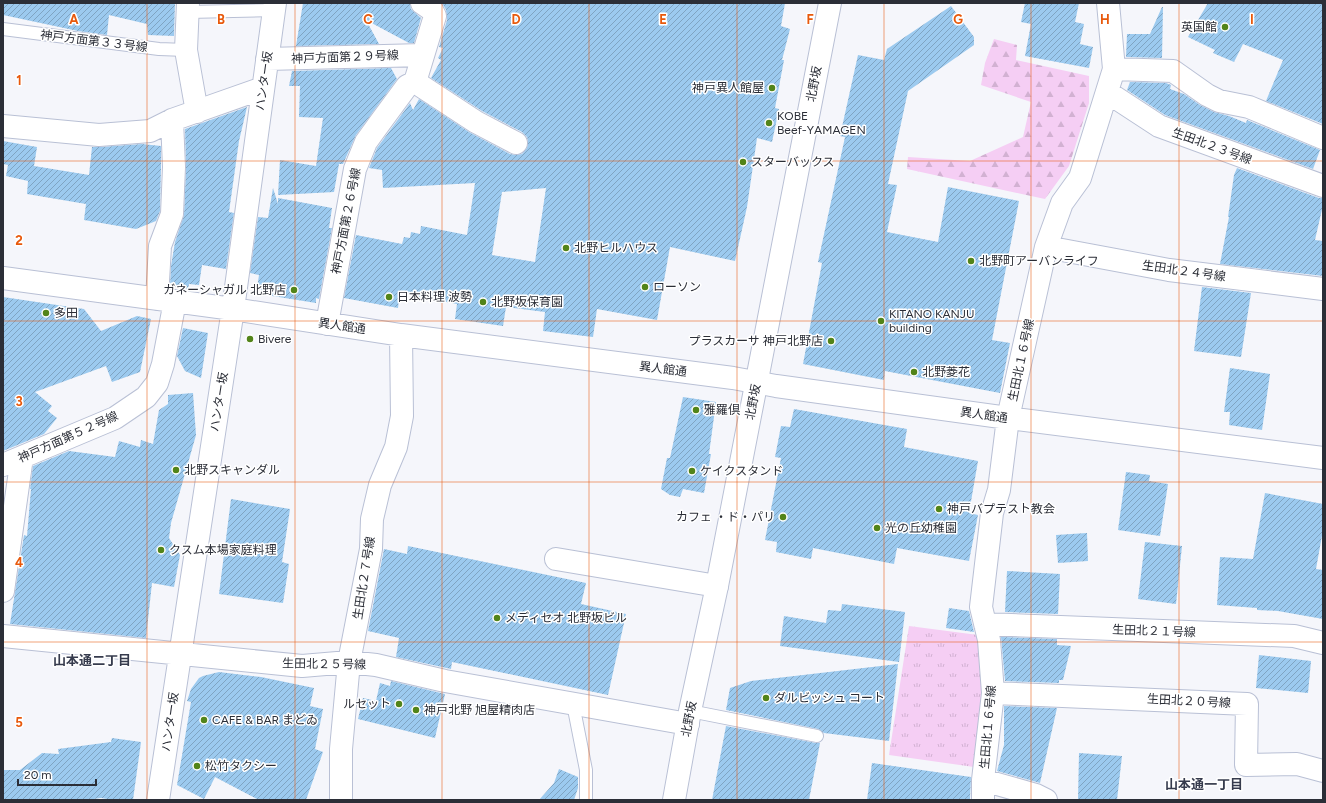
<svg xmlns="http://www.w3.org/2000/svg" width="1326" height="803" viewBox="0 0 1326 803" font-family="Figtree,'Noto Sans JP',sans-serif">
<defs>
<pattern id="forest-firs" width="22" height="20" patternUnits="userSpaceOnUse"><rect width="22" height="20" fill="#f5cef4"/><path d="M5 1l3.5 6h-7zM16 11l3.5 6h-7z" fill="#d2b1d2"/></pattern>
<pattern id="park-tufts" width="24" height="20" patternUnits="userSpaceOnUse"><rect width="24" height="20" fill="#f5cef4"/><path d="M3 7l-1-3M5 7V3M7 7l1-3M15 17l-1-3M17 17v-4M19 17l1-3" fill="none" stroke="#d2b1d2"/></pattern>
<pattern id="building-hatch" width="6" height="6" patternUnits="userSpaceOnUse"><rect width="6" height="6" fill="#9ccaef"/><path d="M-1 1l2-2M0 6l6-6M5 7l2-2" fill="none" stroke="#7fa4c2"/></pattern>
</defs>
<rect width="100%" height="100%" fill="#f5f6fb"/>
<path fill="url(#forest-firs)" d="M994 39 1017 45 1016 60 1089 76V103L1069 166 1045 199 907 169 908 157 970 161 1023 137 1031 102 981 85 985 63Z"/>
<path fill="url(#park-tufts)" d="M909 626 978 635 984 686 974 767 889 755Z"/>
<path fill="url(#building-hatch)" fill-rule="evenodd" d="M3 3H175L174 36 148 35 147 24 109 15 107 35 78 31 3 15Z
M303 3H410L411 9 421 18 414 43H409L366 20 379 44 296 46Z
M442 3H785L781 26 790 29 782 60H784L775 108 779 109 772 142 757 138 747 207 735 261 670 247 657 320 597 309 593 337 543 331 545 312 506 307 503 326 455 319 457 304 400 293 398 308 344 298 356 235 402 244 404 237 410 238 411 232 420 234 421 226 467 235 475 183 383 188 382 170 369 168 377 148 410 103 413 110 419 99 469 132 510 154 516 155 522 154 527 148 528 142 527 137 522 132 482 111 431 78 441 60 438 58 443 48 439 47 447 20 446 10ZM546 188 535 262 492 255 502 192Z
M1025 3H1079L1075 22 1084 24 1080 44 1093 47 1089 68 1025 56 1031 24 1021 22Z
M1208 3H1323V124L1266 101 1283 60 1243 44 1234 62 1213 53 1215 50 1188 37Z
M951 6 974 37V45L908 91 888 184 897 185 887 232 938 242 948 187 1019 201 992 340 1010 343 1000 393 885 371 884 380 803 364 822 263 818 262 845 137 840 136 858 55 884 60 887 49Z
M1162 7H1163L1162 58 1126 57 1127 34H1150Z
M391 68 397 79 356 135 343 164H339L334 192 278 195 280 160 316 166 323 118 299 117 300 86H289L292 71Z
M1130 82 1166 83 1171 85 1170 89 1184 94 1200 105 1214 112 1229 116 1246 123 1247 120 1320 150 1313 169 1165 115 1127 90Z
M247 107 239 141 229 212 234 213 226 269 202 265 199 285 189 284 188 289 170 286 171 266 175 242 184 215 186 168 185 129Z
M3 141 37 147 34 166 89 175 92 147H100L142 144 161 146V167L160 211 156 221 136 229 84 220 86 204 27 194 28 181 6 176 8 165 3 164Z
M1237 168 1319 198H1323V205L1315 240 1323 241V276L1220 264 1229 217H1228L1234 175Z
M273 188 278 204V198L332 208 329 228H332L319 299 316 298V303L260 294 261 289 257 288 259 275 250 273 258 217 268 218Z
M1202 287 1251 293 1241 357 1194 351Z
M3 297 84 309 101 331 137 316 151 319 140 372 112 382 106 366 35 392 52 406 48 411 57 418 44 434 3 451Z
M183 328 208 333 201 378 185 371 177 356Z
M1230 368 1270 374 1262 430 1229 425 1230 412H1224Z
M193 393 196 435 171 523 169 538 180 555 174 587 152 583 146 638 10 624 24 535 27 536 31 489H30L33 466 69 451 115 457 119 441 140 447 141 440 153 444 159 410 168 404V395Z
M683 397 716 402 709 454H711L704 493 683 489 680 497 670 495 661 489 667 458H670Z
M794 409 907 429 904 447 978 461 969 513 978 515 969 561 897 548 894 564 813 548 811 559 776 552 777 542 765 540 781 458 775 457 781 426 790 427Z
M1126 472 1150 475 1149 481 1168 484 1160 536 1118 530Z
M1265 493 1323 504V530L1316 569 1323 570V619L1278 611 1257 610V608L1217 605 1220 557 1253 559Z
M231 499 290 509 282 562 289 564 283 603 219 594Z
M1087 533 1088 561 1058 563 1056 535Z
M1145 542 1182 546 1176 604 1138 599Z
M408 546 586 583 581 604 626 614 608 695 452 662 451 669 396 657 399 638 368 631 384 549 407 554Z
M1007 571 1060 574 1058 614 1005 612Z
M842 604 905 612 899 662 780 646 784 616 826 623 828 610 841 611Z
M949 608 969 611 974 632 946 628Z
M1001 637 1057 639V645L1071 646 1063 680H1059V683L1005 681Z
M1259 655 1311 661 1308 693 1256 688Z
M898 664 889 741 824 733 818 729 726 710 730 688 751 681Z
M219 672 261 677 314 688 310 706 323 709 315 749 323 752 306 800H259L215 777 204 799 177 785 191 702 187 701 191 689 199 678 203 676Z
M391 681 445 694 435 738 358 719 363 698 376 701 380 683 390 686Z
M1004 706 1057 708 1040 783 997 771 1004 745Z
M726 726 816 743H820L809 800H712Z
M112 738 141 742 133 800H114L101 798 87 800H3V770H20L42 753 59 754 58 749 111 742Z
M1079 753 1122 756 1117 800H1078Z
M872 763 971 777 970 800H867Z
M559 769 578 777V788L574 800H539L554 783Z"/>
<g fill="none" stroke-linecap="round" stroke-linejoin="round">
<g stroke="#b9c0d5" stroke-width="14">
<path id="lane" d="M188 12 274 10
M3 29 159 49 186 50
M573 704 586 770V800
M690 711 817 736"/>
</g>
<g stroke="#b9c0d5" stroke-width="24">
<path id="street" d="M188 3 186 50 197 112
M267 59 423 55
M1114 69 1173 71 1207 95 1219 101 1249 107 1323 138
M415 82 476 122 516 143
M1107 92 1159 126 1323 186
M3 126 99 135 150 131 172 120 263 88
M1046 247 1169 270 1323 289
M3 278 233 309 401 335 733 378 776 386 1008 418 1323 458
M157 299 160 246 172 214 174 167 172 120
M327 324 355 169 366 142 379 124 407 86 415 82 435 16 432 10 422 3
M3 465 115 418 146 397 157 383 163 364 175 301
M556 559 717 586
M3 591 22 457
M985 624 1294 636 1323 643
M3 636 302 666 349 662 376 665 445 681 688 724
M993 693 1247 704 1246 765 1297 764 1323 771
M983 780 1036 795 1046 800
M158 800 233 309 275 3
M341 800V749L349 662 371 549 372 519 380 485 396 447 402 416 401 335
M983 800V780L993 693 989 640 981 607 992 513 999 490 1008 418 1046 247 1062 203 1080 178 1114 69 1108 3"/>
</g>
<g stroke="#b9c0d5" stroke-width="24">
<path id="secondary" d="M674 800 690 711 717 586 830 3"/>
</g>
<use href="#lane" stroke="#fff" stroke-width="12"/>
<use href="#street" stroke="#fff" stroke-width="22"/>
<use href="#secondary" stroke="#fff" stroke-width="22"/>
</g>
<path fill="none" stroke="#e8590c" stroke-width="1" stroke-opacity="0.55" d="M147 3V800M295 3V800M442 3V800M589 3V800M737 3V800M884 3V800M1031 3V800M1179 3V800M3 161H1323M3 321H1323M3 482H1323M3 642H1323"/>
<g fill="#528419" stroke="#fff" stroke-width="1.5">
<circle cx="1225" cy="27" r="4"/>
<circle cx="772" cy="88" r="4"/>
<circle cx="769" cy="123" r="4"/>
<circle cx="743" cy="162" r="4"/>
<circle cx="566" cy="248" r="4"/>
<circle cx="971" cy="261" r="4"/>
<circle cx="645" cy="287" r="4"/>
<circle cx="294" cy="290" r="4"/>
<circle cx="389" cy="297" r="4"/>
<circle cx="483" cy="302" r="4"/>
<circle cx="46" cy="313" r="4"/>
<circle cx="881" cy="321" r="4"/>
<circle cx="250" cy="339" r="4"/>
<circle cx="831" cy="341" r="4"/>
<circle cx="914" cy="372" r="4"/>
<circle cx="696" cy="410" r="4"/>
<circle cx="176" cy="470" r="4"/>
<circle cx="692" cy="471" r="4"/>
<circle cx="939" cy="509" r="4"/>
<circle cx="783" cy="517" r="4"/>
<circle cx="877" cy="528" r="4"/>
<circle cx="161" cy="550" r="4"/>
<circle cx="497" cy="618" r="4"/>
<circle cx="766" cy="698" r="4"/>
<circle cx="399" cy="704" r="4"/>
<circle cx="416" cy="710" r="4"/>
<circle cx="204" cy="720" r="4"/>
<circle cx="197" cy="766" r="4"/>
</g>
<g text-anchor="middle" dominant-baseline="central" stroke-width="3" stroke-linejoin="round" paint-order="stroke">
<g font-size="12" fill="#2b2e37" stroke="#fff" text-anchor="start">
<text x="1217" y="27" text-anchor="end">英国館</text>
<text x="764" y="88" text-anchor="end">神戸異人館屋</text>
<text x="777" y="116">KOBE<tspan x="777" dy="14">Beef-YAMAGEN</tspan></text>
<text x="751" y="162">スターバックス</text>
<text x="574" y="248">北野ヒルハウス</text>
<text x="979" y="261">北野町アーバンライフ</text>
<text x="653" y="287">ローソン</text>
<text x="286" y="290" text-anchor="end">ガネーシャガル 北野店</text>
<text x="397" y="297">日本料理 波勢</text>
<text x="491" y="302">北野坂保育園</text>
<text x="54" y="313">多田</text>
<text x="889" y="314">KITANO KANJU<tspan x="889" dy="14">building</tspan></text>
<text x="258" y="339">Bivere</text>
<text x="823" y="341" text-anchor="end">プラスカーサ 神戸北野店</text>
<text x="922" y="372">北野菱花</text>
<text x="704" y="410">雅羅倶</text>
<text x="184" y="470">北野スキャンダル</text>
<text x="700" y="471">ケイクスタンド</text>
<text x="947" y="509">神戸バプテスト教会</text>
<text x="775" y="517" text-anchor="end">カフェ ・ド・パリ</text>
<text x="885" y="528">光の丘幼稚園</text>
<text x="169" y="550">クスム本場家庭料理</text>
<text x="505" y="618">メディセオ 北野坂ビル</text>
<text x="774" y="698">ダルビッシュ コート</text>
<text x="391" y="704" text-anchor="end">ルセット</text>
<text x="424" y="710">神戸北野 旭屋精肉店</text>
<text x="212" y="720">CAFE &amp; BAR まどゐ</text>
<text x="205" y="766">松竹タクシー</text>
</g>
<g font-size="12" fill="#2b2e37" stroke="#fff">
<text transform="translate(94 41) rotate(7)">神戸方面第３３号線</text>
<text transform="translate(345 57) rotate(-2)">神戸方面第２９号線</text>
<text transform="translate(264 81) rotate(-82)">ハンター坂</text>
<text transform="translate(814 84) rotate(-79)">北野坂</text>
<text transform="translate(1212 146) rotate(20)">生田北２３号線</text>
<text transform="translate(346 221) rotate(-79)">神戸方面第２６号線</text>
<text transform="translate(1184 271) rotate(8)">生田北２４号線</text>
<text transform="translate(342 326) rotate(8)">異人館通</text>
<text transform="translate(1021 360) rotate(-78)">生田北１６号線</text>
<text transform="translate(663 369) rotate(7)">異人館通</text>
<text transform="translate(219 402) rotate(-81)">ハンター坂</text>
<text transform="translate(753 402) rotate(-79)">北野坂</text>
<text transform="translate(984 415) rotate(8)">異人館通</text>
<text transform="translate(68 437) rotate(-24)">神戸方面第５２号線</text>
<text transform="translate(364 578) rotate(-81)">生田北２７号線</text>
<text transform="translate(1154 631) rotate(2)">生田北２１号線</text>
<text transform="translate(324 664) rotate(1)">生田北２５号線</text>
<text transform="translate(1189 701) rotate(3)">生田北２０号線</text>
<text transform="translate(689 719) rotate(-79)">北野坂</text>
<text transform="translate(170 722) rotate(-82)">ハンター坂</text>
<text transform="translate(988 727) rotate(-85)">生田北１６号線</text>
</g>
<g font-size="13" font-weight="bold" fill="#363b4d" stroke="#fff">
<text x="92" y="660">山本通二丁目</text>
<text x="1204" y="784">山本通一丁目</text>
</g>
</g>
<g font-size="13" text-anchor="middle" font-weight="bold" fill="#e8590c" stroke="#fff" stroke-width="3" stroke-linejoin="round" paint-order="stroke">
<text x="74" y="24">A</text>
<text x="221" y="24">B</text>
<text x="368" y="24">C</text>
<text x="516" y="24">D</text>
<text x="663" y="24">E</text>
<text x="810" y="24">F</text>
<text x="958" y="24">G</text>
<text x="1105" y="24">H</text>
<text x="1252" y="24">I</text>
<text x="19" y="85">1</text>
<text x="19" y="245">2</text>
<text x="19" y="406">3</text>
<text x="19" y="567">4</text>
<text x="19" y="727">5</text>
</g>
<rect width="1326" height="803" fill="none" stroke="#2b2e37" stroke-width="8"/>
<path d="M18 779v6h78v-6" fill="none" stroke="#2b2e37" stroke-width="2"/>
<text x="24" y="779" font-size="12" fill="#2b2e37" stroke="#ffffff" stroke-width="3" paint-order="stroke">20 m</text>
</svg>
